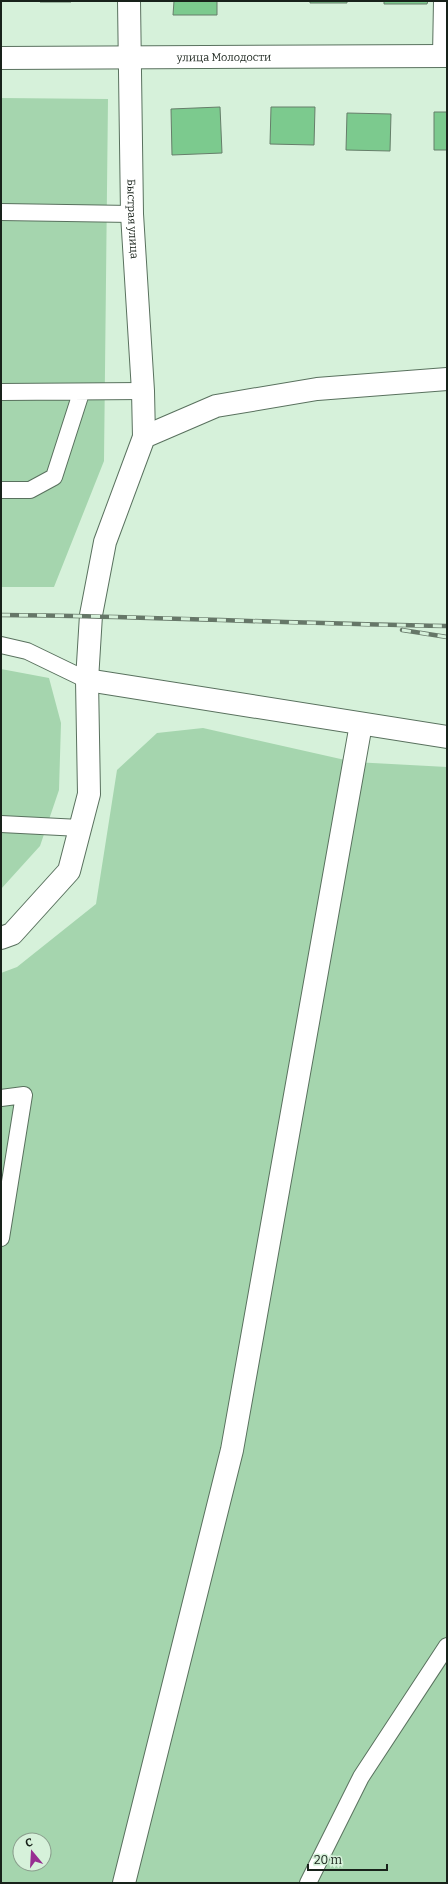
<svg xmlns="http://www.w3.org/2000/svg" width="448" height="1884" viewBox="0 0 448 1884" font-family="Bitter,serif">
<rect width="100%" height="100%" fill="#d6f1da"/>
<path fill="#a5d5ae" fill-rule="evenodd" d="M1 98 108 99 104 461 54 587H1Z
M1 669 49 678 61 723 59 790 40 846 1 889Z
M203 728 354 762 447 767V1883H1V973L17 967 96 904 117 770 157 733ZM20 1840H44V1864H20Z"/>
<path fill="#7cca8e" stroke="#667e6a" d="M40 1H71V2H40Z
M174 1H217V15H173Z
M310 1H347V3H310Z
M384 1H428L427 4H384Z
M220 107 222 153 172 155 171 109Z
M271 107H315L314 145 270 144Z
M434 112H447V150H434Z
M347 113 391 114 390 151 346 150Z"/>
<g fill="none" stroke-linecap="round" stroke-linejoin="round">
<g stroke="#59715e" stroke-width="18">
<path id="service" d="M441 56 442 1
M1 212 132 214
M1 392 143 391
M1 490H30L54 477 81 393
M1 645 27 651 87 680
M1 824 80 828
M1 1098 24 1095 1 1238
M308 1883 361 1777 447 1646"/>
</g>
<g stroke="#59715e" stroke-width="24">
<g id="minor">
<path id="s1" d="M129 1 132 214 143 391 144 437"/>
<path id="s2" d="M1 58 447 56"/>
<path d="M87 680 447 737"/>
<path d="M1 938 12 934 69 871 89 794 87 680 91 615 105 542 144 437 216 406 317 389 447 379"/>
<path d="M124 1883 232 1450 361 724"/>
</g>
</g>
<use href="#service" stroke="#fff" stroke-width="16"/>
<use href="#minor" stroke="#fff" stroke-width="22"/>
<g stroke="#667768" stroke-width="4.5">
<path id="rail" d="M1 615C150 616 298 624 447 626
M402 630 447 637"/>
</g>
<use href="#rail" stroke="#d6f1da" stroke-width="3" stroke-dasharray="9" stroke-linecap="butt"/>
</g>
<g text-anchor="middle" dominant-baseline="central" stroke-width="4" stroke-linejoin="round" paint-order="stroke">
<g font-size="11" fill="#18221a" stroke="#d6f1da">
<text stroke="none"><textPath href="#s2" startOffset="223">улица Молодости</textPath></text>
<text stroke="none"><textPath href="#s1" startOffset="218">Быстрая улица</textPath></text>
</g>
</g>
<rect width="448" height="1884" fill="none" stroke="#18221a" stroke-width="4"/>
<g transform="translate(32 1852) rotate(342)"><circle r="19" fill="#d6f1da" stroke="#8a9e8d"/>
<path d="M0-3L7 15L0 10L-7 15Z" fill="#972e91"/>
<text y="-6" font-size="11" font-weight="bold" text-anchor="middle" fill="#18221a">С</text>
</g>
<path d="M308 1864v6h79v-6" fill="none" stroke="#18221a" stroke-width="2"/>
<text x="314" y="1864" font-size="12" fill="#18221a" stroke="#d6f1da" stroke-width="3" paint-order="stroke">20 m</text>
</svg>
